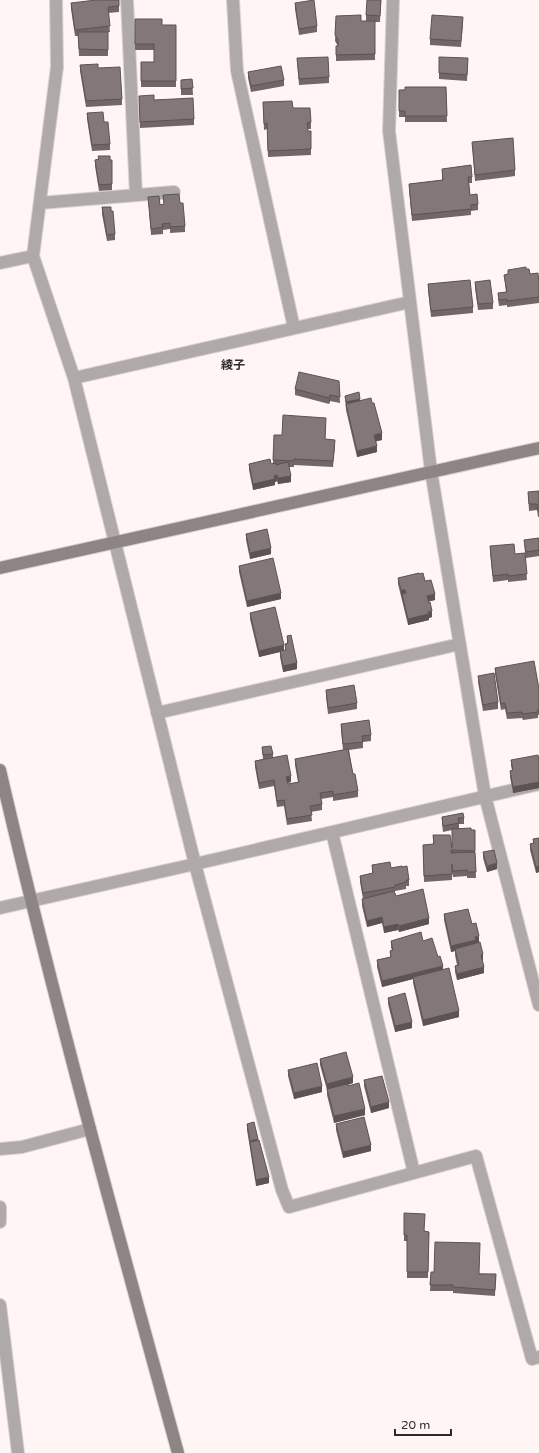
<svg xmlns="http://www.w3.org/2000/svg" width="539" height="1453" viewBox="0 0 539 1453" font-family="'Varela Round','Noto Sans JP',sans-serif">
<rect width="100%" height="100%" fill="#fff5f5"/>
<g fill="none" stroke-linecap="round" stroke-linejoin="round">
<g stroke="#dad0d0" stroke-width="14">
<path id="street" d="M127 0 136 195
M233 0 237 71 294 328
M393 0 389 131 431 471 485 796 539 1005
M40 203 174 192
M33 256 57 67 56 0
M0 263 33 256 74 378 195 864 282 1190 289 1207 476 1156 532 1359 539 1357
M74 378 410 302
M157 713 460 644
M332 832 414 1173
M0 908 195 864 539 784
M0 1149 22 1147 90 1129
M0 1207V1222
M0 1305 18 1453"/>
</g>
<g stroke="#dad0d0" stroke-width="14">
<path id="secondary" d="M0 568 539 448
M0 770C53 999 116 1226 178 1453"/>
</g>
<use href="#street" stroke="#b0a9a9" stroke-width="12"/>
<use href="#secondary" stroke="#8d8484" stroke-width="12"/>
</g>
<path fill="#726666" d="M381 0 380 22H375V60L336 61V46H338L335 41 336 16 361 21H366V15Z
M71 3 119 6V12L108 13 110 32H108V56H79L78 36H75L71 9Z
M295 3 317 26V32L299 35 295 9Z
M135 19 162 25H176V87H141V62H154V50H135Z
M463 23 461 47 430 45V39Z
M439 57 468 64 467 81 439 79Z
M297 58 329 77V83L299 85Z
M80 65 98 68 122 99V105L86 107 80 71Z
M248 72 284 80V86L251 92 248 78Z
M192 79 193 95H181V80Z
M446 87 447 122H405V117H399V90Z
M139 96 154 100 194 119V125L140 128Z
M263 102 293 108 311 122V129H307L308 131H311V155L268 157 267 129 264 130Z
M87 113 104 122 110 144V150L92 151 87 119Z
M472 142 515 170V176L475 181Z
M98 156 110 160H112V190L99 191 95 166V160L98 159Z
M442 169 472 177V183H469L470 195 478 204V210L471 211V215L412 221 409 190V184L442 180Z
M163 195 180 203 185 226V232L170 233V229L163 230V234L151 235 148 197 160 205 164 204Z
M102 207 111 211 115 234V240L107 241 102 214Z
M526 269 530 274 539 283V303L507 307V305L499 306 498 299V293L506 292 504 275 508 274V270Z
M475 282 493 303V309L478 310 475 288Z
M428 284 473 307V313L431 317 428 290Z
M339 381 340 403 330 401 329 404 295 395V389Z
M345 396 360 401 382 440 375 441 377 452 357 457 346 410Z
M326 424 325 439 335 446 333 467 294 465V467H289L291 482 278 484 277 481 275 482V485L253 490 249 470V464H271L273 463 274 435H282Z
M539 491V517H538L537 510 529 511 528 492Z
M246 534 271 554 250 559 246 540Z
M539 538V556L526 558 525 553 527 580 508 582V580L493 582 490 552V546L515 554 525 553 524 540Z
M239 566 281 599 247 607 239 572Z
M419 574 425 581 435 600 429 601 432 617 429 618V620L408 625 398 584V578Z
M250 613 284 650H285V644L287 643V636L297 669 283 672 280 657V652L259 657 250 619Z
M495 668 539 689V715H538V718L523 720 522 718 507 719 505 709 501 710 495 674Z
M478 676 498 702V709L483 711 478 682Z
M326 690 357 703V709L328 714 326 696Z
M341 724 371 735V741L363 742V748L349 750 353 774 358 791V797L333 801V797L321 799 322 804V810L311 812 312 821 287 825 284 806 277 807 274 786 259 789 255 767V761L263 759 262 747 273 754V757L291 782 288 783V784L298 782 295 765V759L343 750 341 730Z
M511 760 539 761V788L513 793 510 777V771L512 770 511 766Z
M442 817 464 818V824H459V829L475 830V852L476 878H467V876L453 877 452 872V880L424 882 423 845 433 844V835L452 848V830L443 832 442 823Z
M539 838V872L536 873 530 850V844L533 843V839Z
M483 852 497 869 487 872 483 858Z
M372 865 391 868 402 867 409 880V886H406V889L395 891V893L396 896 429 924 399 932 398 930 384 933 382 923 367 927 362 906V899H363L360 882V876L372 873Z
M444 914 472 924 479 942 483 960 482 961 484 973 457 980 455 972V966L457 965 455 955V951L451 952 444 920Z
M391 941H423L438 957 459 1017 423 1026 413 983V979L382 987 377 967V960L390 957V951H392L391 947Z
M388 998 412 1028 395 1032 388 1004Z
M320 1059 353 1083 348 1085V1086L365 1115 334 1123 327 1095V1090L320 1065Z
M288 1070 322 1092 294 1099 288 1076Z
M364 1080 389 1108 371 1113 364 1086Z
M247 1124 258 1140 269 1183 256 1186 247 1130Z
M336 1124 371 1151 343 1158 336 1130Z
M404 1213 425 1231 429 1232 428 1278H407V1241H404Z
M431 1272 496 1274 495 1296 453 1293V1291H430Z"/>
<path fill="#5c5353" d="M330 395V401L329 404V398Z
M360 399V405L346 406V402Z
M382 433V440L374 442V435Z
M377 446V452L357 457V451Z
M277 475V481L275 482V485L253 490V484Z
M291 476V482L278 484V478Z
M271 548V554L250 559V553Z
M401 590H405V596L402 594 401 597Z
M281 593V599L247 607V601Z
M435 594V600L427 602V596Z
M432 611V617L429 618V620L408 625V619Z
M284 645V651L259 657V651Z
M297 663V669L283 672V666Z
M291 776V782L286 783V777Z
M539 782V788L513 793V787Z
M497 863V869L487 872V866Z
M539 866V872L536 873V867Z
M382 917V923L367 927V921Z
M429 918V924L399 932V926Z
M398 924V930L384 933V927Z
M479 936V942L455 949V951L451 952V946Z
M483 954V960L481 961V955Z
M443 966V972L413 977V979L382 987V981Z
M484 967V973L457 980V974Z
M459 1011V1017L423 1026V1020Z
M412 1022V1028L395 1032V1026Z
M353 1077V1083L327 1090V1084Z
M322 1086V1092L294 1099V1093Z
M389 1102V1108L371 1113V1107Z
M365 1109V1115L334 1123V1116Z
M258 1139V1145L250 1142V1147V1141Z
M371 1145V1151L343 1158V1152Z
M269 1177V1183L256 1186V1180Z"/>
<path fill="#847777" stroke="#5c5353" d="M96 0H119V6L108 7 110 26 75 30 71 3Z
M314 0 317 26 299 29 295 3Z
M367 0H381L380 16 366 15Z
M361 15V21H375V54L336 55V46H338V39L335 35 336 16Z
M432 15 463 17 461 41 430 39Z
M135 19H162V25H176V81H141V62H154V44H135Z
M78 32H108V50L79 49Z
M328 57 329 77 299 79 297 58Z
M439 57 468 58 467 75 439 73Z
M98 64V68L120 67 122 99 86 101 80 65Z
M281 66 284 80 251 86 248 72Z
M192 79 193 88 181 89V80Z
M405 87H446L447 116H405V111H399V90H405Z
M154 95V100L193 98 194 119 140 122 139 96Z
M292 101 293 108H310L311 122 307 123 308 131H311V149L268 151 267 123 264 124 263 102Z
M103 112 104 122H108L110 144 92 145 87 113Z
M513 138 515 170 475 175 472 142Z
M98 156H110V160H112V184L99 185 95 160 99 159Z
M471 165 472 177H468L470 195 477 194 478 204 471 205V209L412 215 409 184 443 180 442 169Z
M179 194 180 203H183L185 226 170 227V223L162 224 163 227 151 229 148 197 159 196 160 205 164 204 163 195Z
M102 207H111V211H113L115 234 107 235Z
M526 267V269H529L530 274 538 273 539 283V297L507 301V299L499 300 498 293 507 292 504 275 508 274V270Z
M470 280 473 307 431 311 428 284Z
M490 280 493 303 478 304 475 282Z
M299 372 339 381 340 397 330 395 329 398 295 389Z
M359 392 360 399 346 402 345 396Z
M371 398 372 403H374L382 433 374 435 377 446 357 451 346 404Z
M283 415 326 418 325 439 335 440 333 461 294 459V461L273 460 274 435H282Z
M270 459 271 464 276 463V465L288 462 291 476 278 478 277 475 274 476 275 479 253 484 249 464Z
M539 491V511H538L537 504H529L528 492Z
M267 529 271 548 250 553 246 534Z
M539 538V550L526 552 524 540Z
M514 544 515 554 525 553 527 574 508 576V574L493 576 490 546Z
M273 558 281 593 247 601 239 566Z
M419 573V574L423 573 425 581 431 580 435 594 427 596 429 603 430 602 432 611 428 612 429 614 408 619 402 594 406 593 405 590H401L398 578Z
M275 607 284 645 259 651 250 613Z
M291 635 297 663 283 666 280 651 286 650 285 644 288 643 287 636Z
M534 661 539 689V709H538V712L523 714 522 712 507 713 505 703 501 704 495 668Z
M494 673 498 702 483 705 478 676Z
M354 685 357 703 328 708 326 690Z
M369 720 371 735 362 736 363 742 343 744 341 724Z
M271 746 273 754 263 755 262 747Z
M348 749 353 774H355L358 791 333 795V791L320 793 322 804 310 806 312 815 287 819 284 800 277 801 274 780 259 783 255 761 287 755 291 776 286 777 288 784 299 782 295 759Z
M538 755 539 761V782L513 787 510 771 513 770 511 760Z
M463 813 464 818H458L459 823 443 826 442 817Z
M471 828V830H475V851L451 850V853L475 852 476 872H467V870L453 871 452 864V874L424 876 423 845 434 844 433 835H450L452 848V829Z
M539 838V866L536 867 530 844 534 843 533 839Z
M494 850 497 863 487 866 483 852Z
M390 862 391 868 402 866V867L407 866 409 880H406V882L395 885V887L363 893 360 876 373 873 372 865Z
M423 889 429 918 399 926 398 924 384 927 382 917 367 921 362 899 394 891 396 896Z
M468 909 472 924 476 923 479 936 475 937 476 940 451 946 444 914Z
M421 932 423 941 432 938 438 957 440 956 443 966 382 981 377 960 391 957 390 951 393 950 391 941Z
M480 942 483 954 481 955 484 967 457 974 455 966 459 965 455 949Z
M449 968 459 1011 423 1020 413 977Z
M405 993 412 1022 395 1026 388 998Z
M346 1052 353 1077 327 1084 320 1059Z
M317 1063 322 1086 294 1093 288 1070Z
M382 1076 389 1102 371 1107 364 1080Z
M359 1083 365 1109 334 1116 327 1089 347 1084 348 1086Z
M364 1117 371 1145 343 1152 336 1124Z
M254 1122 258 1139 250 1141 247 1124Z
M259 1140 269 1177 256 1180 250 1142Z
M404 1213 425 1214 424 1231 429 1232 428 1272H407V1235H404Z
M435 1242 480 1243 479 1274H496L495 1290 453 1287V1285H430L431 1272H434Z"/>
<g text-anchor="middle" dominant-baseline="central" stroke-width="3" stroke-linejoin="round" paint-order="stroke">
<g font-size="12" font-weight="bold" fill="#2f2a2a" stroke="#fff5f5">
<text x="233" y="365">綾子</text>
</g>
</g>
<path d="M395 1429v6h56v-6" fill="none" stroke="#2f2a2a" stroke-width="2"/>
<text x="401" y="1429" font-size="12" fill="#2f2a2a" stroke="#fff5f5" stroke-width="3" paint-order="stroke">20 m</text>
</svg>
